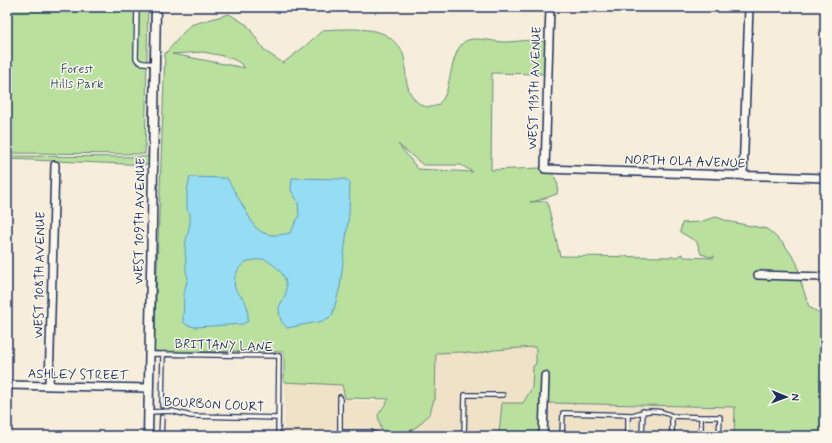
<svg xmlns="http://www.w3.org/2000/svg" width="832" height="443" viewBox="0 0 832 443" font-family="Mynerve,sans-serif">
<rect width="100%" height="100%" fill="#f6eddb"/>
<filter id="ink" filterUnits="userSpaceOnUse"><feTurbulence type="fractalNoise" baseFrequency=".025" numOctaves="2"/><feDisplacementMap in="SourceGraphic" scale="8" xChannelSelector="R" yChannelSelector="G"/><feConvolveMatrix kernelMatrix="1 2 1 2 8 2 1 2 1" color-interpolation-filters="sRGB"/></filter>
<g filter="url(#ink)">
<path fill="#efe2c6" d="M521 341 536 348V364L533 366 532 388 523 403H502L499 433 509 436H284L285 380H351V401H386L378 415 433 347 476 354Z
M716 398 737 406 750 436H547L548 403 706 406Z"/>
<path fill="#b9e19d" stroke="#6a887e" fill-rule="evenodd" d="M7 7H148L145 154 7 153Z
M151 7H152L150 165 7 159V156L145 157 148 156Z
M229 14 247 25 265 51 283 63 303 48 323 30C340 29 368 27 384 34 391 38 401 47 403 54 407 64 404 77 408 87 410 96 419 107 429 107 432 107 435 106 438 105 440 102 444 99 445 95 451 82 452 45 468 40 480 37 493 42 505 42 519 42 530 38 545 42L544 74 492 73 491 170 541 168 542 173H553L558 185 557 194 536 201 530 202 547 201 560 256 676 257 682 254 684 257 714 258V256L710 257 701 254 697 242 680 232 682 223 699 222 716 217 731 222 767 229 784 244 797 263 799 273 755 272V278L800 279 809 307 825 316V436H734L735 407 548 403 549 374 541 373 539 436H509L499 434 502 403H523L532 388 533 366 536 364V348L534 347 494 350 476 354 461 352 436 353 435 400H434L430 413 419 425 407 433 396 436 381 429 378 415 389 399 345 398 342 385 284 382V352L154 351 165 53H166L190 25ZM203 52C216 55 236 56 245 68L172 54ZM398 144 423 165H461L473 172 418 169Z"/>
<path fill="#94ddf5" stroke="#6497b9" d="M190 177 227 178 255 227C266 237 275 236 290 233L299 216 298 202 291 190 292 178 345 179 350 182 349 214 340 287 332 316 323 321 287 328 281 321C280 317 279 312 279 308 280 304 283 300 285 296 290 278 279 267 264 259 259 260 253 260 248 261 238 265 231 280 236 290 237 293 240 295 242 297 248 303 248 313 248 321L243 324 195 327 187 325 183 322 184 293 188 277 186 272V265L185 246 190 223V213L187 210V191Z"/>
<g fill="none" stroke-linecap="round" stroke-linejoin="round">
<g stroke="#1b2f5e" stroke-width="6">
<path id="service" d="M137 7 136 58C139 65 148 63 155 63
M150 354 279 356 278 436
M162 406 163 354
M149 412 172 411 191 416 278 418
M701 417H720L719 436
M340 432H371L378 436
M161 436 162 417
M340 436V397
M464 436 465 395H503
M562 436 563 413 633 415C646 410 659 409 672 416
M628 436V415
M642 436 643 411
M672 436V416L701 417V436"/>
</g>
<g stroke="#1b2f5e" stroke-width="10">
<path id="minor" d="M550 7 545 169 825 178
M743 176 749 7
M758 275 825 277
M7 385 149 388
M49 386 55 165
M543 436 545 376"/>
</g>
<g stroke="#1b2f5e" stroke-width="11">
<path id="tertiary" d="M148 436 156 7"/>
</g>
<use href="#service" stroke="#fbf7ec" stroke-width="3.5"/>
<use href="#minor" stroke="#fbf7ec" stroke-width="7"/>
<use href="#tertiary" stroke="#fbf7ec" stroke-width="8"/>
</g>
</g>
<g text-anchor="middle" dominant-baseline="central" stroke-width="3" stroke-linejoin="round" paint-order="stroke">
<g font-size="13" fill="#425c6e" stroke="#fbf7ec">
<text x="77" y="69">Forest<tspan x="77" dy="15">Hills Park</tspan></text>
</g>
<g font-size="13" fill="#1b2f5e" stroke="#fbf7ec">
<text transform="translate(535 88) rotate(-88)">WEST 113TH AVENUE</text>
<text transform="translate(685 162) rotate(2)">NORTH OLA AVENUE</text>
<text transform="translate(140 221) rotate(-89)">WEST 109TH AVENUE</text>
<text transform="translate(40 275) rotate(-89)">WEST 108TH AVENUE</text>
<text transform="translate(224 346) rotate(2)">BRITTANY LANE</text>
<text transform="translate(78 375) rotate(1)">ASHLEY STREET</text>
<text transform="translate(214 405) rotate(3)">BOURBON COURT</text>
</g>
</g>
<rect width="832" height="443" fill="none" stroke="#fbf7ec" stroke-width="24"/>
<rect x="12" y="12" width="808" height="419" fill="none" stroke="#1b2f5e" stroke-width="1.5" filter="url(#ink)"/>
<g transform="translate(786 397) rotate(91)" stroke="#fbf7ec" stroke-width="3" paint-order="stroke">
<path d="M0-3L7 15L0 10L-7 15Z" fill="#1b2f5e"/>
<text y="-6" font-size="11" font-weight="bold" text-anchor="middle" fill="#1b2f5e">N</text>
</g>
</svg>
